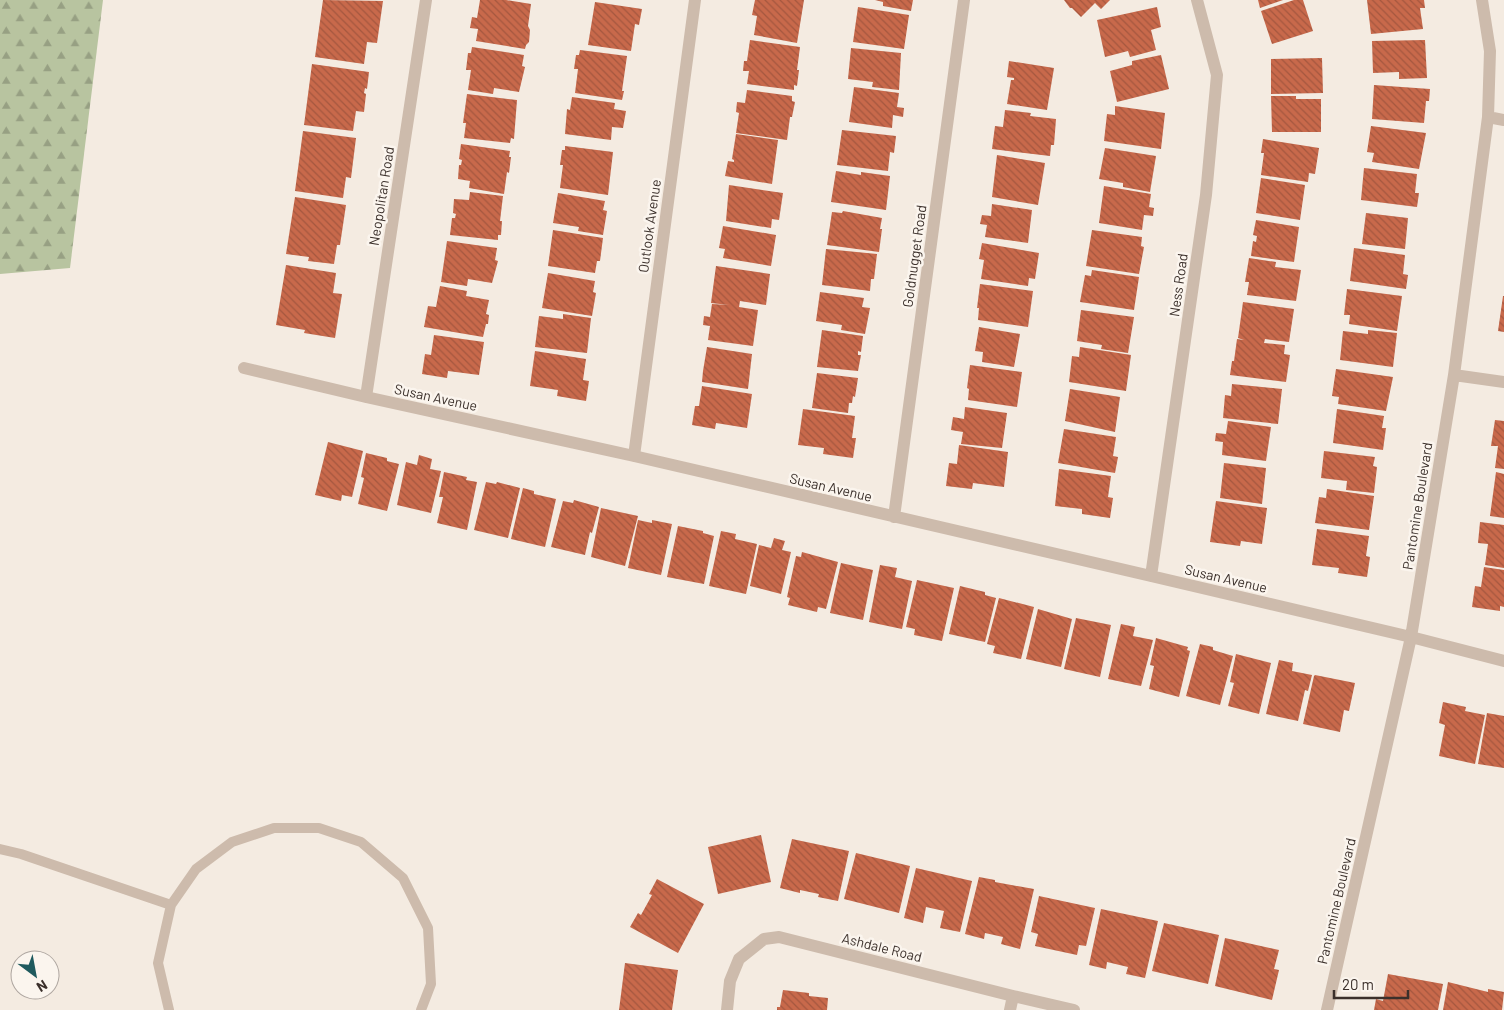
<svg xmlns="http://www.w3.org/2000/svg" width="1504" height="1010" viewBox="0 0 1504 1010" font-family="Barlow,sans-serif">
<defs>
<pattern id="forest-firs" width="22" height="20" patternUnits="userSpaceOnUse" patternTransform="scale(1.25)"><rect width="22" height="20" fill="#b8c4a0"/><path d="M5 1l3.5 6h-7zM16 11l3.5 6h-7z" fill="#97a083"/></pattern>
<pattern id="building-back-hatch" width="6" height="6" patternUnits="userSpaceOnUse" patternTransform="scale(1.25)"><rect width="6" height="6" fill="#c8694b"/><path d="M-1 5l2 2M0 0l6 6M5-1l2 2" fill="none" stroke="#a4573f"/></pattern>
</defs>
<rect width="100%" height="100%" fill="#f4ebe1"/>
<path fill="url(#forest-firs)" d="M0 0H103L70 268 0 274Z"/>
<path fill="url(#building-back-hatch)" d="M323 0 383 1 377 43 367 42 364 64 315 57Z
M480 0H506L531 4 528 26 530 30 529 42 526 45 525 49 476 41 478 29 470 28 472 17 477 18Z
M755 0H804L797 43 754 35 757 16 752 15Z
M875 0H913L911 11 883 6V2Z
M1064 0H1110L1101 9 1095 3 1081 17 1072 8H1070Z
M1258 0H1283L1260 8Z
M1294 0H1303L1313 31 1272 44 1261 11Z
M1367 0H1424L1425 8H1420L1423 29 1371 34Z
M595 2 642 9 639 25 635 24 631 51 588 45Z
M858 7 909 15 904 49 853 42Z
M1157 7 1161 27 1151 30 1156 50 1130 57 1128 51 1105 57 1097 20Z
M750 40 800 47 797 70H799L797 86 794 85V90L747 84 749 71H743L744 61H747Z
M1425 40 1427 78 1399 79V72L1373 73 1372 41Z
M472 47 524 55 522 66 525 67 519 92 494 88 493 94 468 90 471 70H466L468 53H471Z
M851 48 901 53 899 90 872 87 873 82 848 79Z
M580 50 627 56 622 91H624L622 100 575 93 578 69H574L576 55H579Z
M1161 55 1169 89 1117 102 1110 71 1132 65V61Z
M1322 58 1323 93 1271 94V59Z
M1009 61 1054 68 1047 110 1007 104 1011 80H1014V78L1007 77Z
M312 64 369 72 367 89 365 88 364 93 366 94 364 112 356 111 353 131 304 125Z
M1374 85 1430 89 1429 101H1426L1424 123 1372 119Z
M854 87 899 93 897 107 904 108 903 117 893 115 892 128 849 122Z
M747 90 792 96V101L795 102 792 117H790L787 140 736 133 739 113 736 112 737 102 745 103Z
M467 94 517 100 514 139 511 138 510 143 464 138 466 123H463Z
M1271 96H1296V99H1321V132H1272Z
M572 97 615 103 614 109 626 111 623 128 612 127 611 140 565 134 567 109 570 110Z
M1115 106 1165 113 1161 149 1104 141 1107 114 1115 115Z
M1005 110 1031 113 1030 116 1056 119 1054 145H1051L1050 156 992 149 995 126 1003 127Z
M1371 126 1426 133 1419 169 1372 162 1374 153 1367 152Z
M842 130 896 136 894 153 890 152 888 171 837 165Z
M303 131 356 138 351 178 346 177 343 198 295 191Z
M736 134 778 140 772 184 725 176 728 161 734 162V160L732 159Z
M1263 139 1319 148 1315 174 1309 173 1308 182 1261 175 1264 153H1261Z
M461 144 510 151 509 157H511L509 173 507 172 504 194 469 188 470 181 458 179 459 165H461L462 160 459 159Z
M565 146 613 152 608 195 560 188 563 165H560L562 150H565Z
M1105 148 1156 156 1150 192 1123 187V183L1099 179Z
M997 155 1045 163 1038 205 992 197Z
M1364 168 1417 174 1415 193H1419L1417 207 1361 200Z
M836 171 861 175V172L890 176 886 210 831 202Z
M1261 178 1305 185 1300 220 1256 213Z
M729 185 783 193 779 220 772 219 771 228 726 221Z
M1104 186 1151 194 1149 207 1154 208 1153 216 1144 215 1142 230 1099 223Z
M470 192 503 196 500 221H502L501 235H498V240L450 235 452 218H455L456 214 453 213 454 199 469 200Z
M558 193 605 201 603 210 607 211 603 235 578 231 579 227 553 223Z
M295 197 346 205 340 245H337L334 264 308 261 309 257 286 254Z
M992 204 1032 210 1028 243 985 237 987 225 980 224 982 215 991 216Z
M843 211 882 218 880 229H882L879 252 827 245 832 212 842 213Z
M1366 213 1408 218 1405 249 1362 244Z
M1256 220 1299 227 1294 262 1251 256 1253 241 1256 242 1257 236 1253 235Z
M723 226 776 235 771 266 723 258 725 249 719 248Z
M553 230 603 238 600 261H597L595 273 548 266Z
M1092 230 1142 237 1141 246 1144 247 1139 274 1086 266Z
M447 241 497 248 495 260 498 261 492 283 468 279 467 286 441 282Z
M982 243 1039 253 1035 279 1029 278 1028 286 981 279 984 260 979 259Z
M1354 248 1405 255 1403 274 1408 275 1406 289 1350 281Z
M826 249 877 254 874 279H871L870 291 822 285Z
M1249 258 1276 262 1275 267 1301 270 1296 301 1247 295 1249 282H1245Z
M286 265 336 273 333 293 342 294 335 338 304 333 305 330 276 325Z
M716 266 770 274 766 305 740 301 739 307 758 310 753 346 708 340 710 326 703 325 704 316 710 317 712 304 729 305 711 303Z
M1092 270 1139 277 1134 310 1080 302 1085 275 1091 276Z
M548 273 595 281 593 292 596 293 592 316 542 308Z
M980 284 1033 291 1028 327 978 320 979 308H977Z
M440 286 467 291 466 296 489 300 486 314 489 315 488 324H486L483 337 424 327 428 306 436 307Z
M1347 289 1402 296 1397 331 1349 324 1350 315H1344Z
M820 292 864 298 862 307 870 308 865 334 841 330 842 325 816 321Z
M1503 296H1504V332L1498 331Z
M1243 302 1294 309 1289 342 1265 339 1264 343 1285 345 1284 354 1290 355 1286 382 1230 375 1232 361H1234L1237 339 1244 340 1238 338Z
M1081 310 1134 317 1128 353 1101 349 1102 345 1077 341Z
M563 314 591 318 587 353 535 347 539 316 563 319Z
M979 327 1020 334 1014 367 982 362 983 352 975 351Z
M822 330 863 336 861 352 858 351V355H861L858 371 817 367Z
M1368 330 1397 333 1393 367 1340 360 1343 331 1368 334Z
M434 335 484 342 479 375 448 371 447 378 422 374 425 354 431 355Z
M707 347 752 354 748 389 702 382 703 371Z
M1080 347 1131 355 1126 391 1069 382 1072 356 1079 357Z
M535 351 586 359 583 380 589 381 586 401 557 396 558 390 530 386Z
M970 365 1022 372 1017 407 968 400 969 389 967 388Z
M1336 369 1393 377 1386 411 1338 404 1339 397 1332 396Z
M817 373 858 378 855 397 853 396 852 403H849L848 413 812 408Z
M1232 384 1282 389 1278 424 1223 418 1225 395 1231 396Z
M702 386 752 394 747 428 716 423 715 429 692 425 695 406H699Z
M1070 389 1120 397 1115 432 1065 421Z
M965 407 1007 413 1002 448 961 444 963 432 951 430 953 417 964 419Z
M803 409 855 416 852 438H856L853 458 823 454 824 448 798 445Z
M1337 409 1384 416 1382 428H1386L1383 450 1333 443Z
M1495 420 1504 421V469L1495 468 1498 446H1491Z
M1228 421 1271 427 1266 461 1222 455 1223 442 1215 441 1216 433 1226 434Z
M1064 429 1116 437 1113 456 1118 457 1115 473 1058 463Z
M328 442 363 451 352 497 342 495 341 501 315 495Z
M959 445 1008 452 1004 487 973 483 972 489 946 486 949 463 957 464Z
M1324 451 1375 457 1373 466 1377 467 1374 493 1346 490 1347 481 1321 478Z
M366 453 387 458V461L399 464 387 511 358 504 364 478 361 477Z
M419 455 432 459 430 469 441 471 431 513 397 505 406 462 417 465Z
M1224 463 1266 468 1262 504 1220 498Z
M1059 469 1111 476 1108 497 1113 498 1110 518 1082 514V509L1055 506Z
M444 472 467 477 466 480 477 482 467 530 437 523 443 497H439Z
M1496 472 1504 474V518L1490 516Z
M486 482 496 484 497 482 520 488 508 538 474 530Z
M523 488 534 491V494L556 499 545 547 511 539Z
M1327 489 1374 496 1369 530 1315 523 1319 497 1326 498Z
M574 500 599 507 592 533 590 532 585 555 551 547 563 501 573 503Z
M1216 501 1267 508 1262 544 1241 541 1240 546 1210 542Z
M601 508 638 516 625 566 591 557Z
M638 520 652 523V520L672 524 661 575 628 568Z
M1480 522 1504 525V568L1485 565 1488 544 1478 543Z
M678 526 703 531V533L714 536 704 584 667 577Z
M1317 529 1369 536 1366 556 1370 557 1367 577 1338 573 1339 568 1312 565Z
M721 531 736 534 735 539 757 544 746 594 709 586Z
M774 538 785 541 782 550 791 552 781 594 750 586 759 545 771 548Z
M802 552 838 562 826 609 818 607 817 612 788 605 790 598 787 597 796 556 801 557Z
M841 563 873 570 863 620 830 613Z
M880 565 897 568 895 577 912 581 902 629 869 622Z
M1484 567 1504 570V607L1500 606V611L1472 607 1475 586 1481 587Z
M917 580 954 588 942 641 914 635 915 629 906 627Z
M960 586 985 592V595L996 598 985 642 949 634Z
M999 598 1034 607 1021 659 993 653 995 646 987 644Z
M1038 609 1072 619 1061 667 1026 659Z
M1076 618 1111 625 1100 677 1064 669Z
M1121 624 1135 627 1133 636 1153 640 1141 686 1108 679Z
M1156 638 1188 647 1187 650 1190 651 1179 697 1149 689 1154 666 1150 665Z
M1200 644 1213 647V650L1233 656 1220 705 1186 696Z
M1236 654 1271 663 1259 714 1228 706 1234 683 1230 682Z
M1279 660 1293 663 1292 671 1312 675 1308 691 1305 690 1298 721 1266 714Z
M1315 675 1355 683 1349 711 1344 710 1340 732 1303 724 1314 676Z
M1443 702 1466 707 1465 711 1485 715 1475 764 1439 756 1445 725 1439 723Z
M1487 713 1504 716V768L1478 764Z
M761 835 771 882 718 894 708 847Z
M792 839 849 851 838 901 818 897 819 894 800 890V893L780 888Z
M856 853 910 866 899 913 844 899Z
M916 868 972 881 960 932 940 928 944 911 926 907 923 923 904 918Z
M979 877 995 880V882L1034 889 1020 949 1001 944 1003 937 985 933 984 939 965 934Z
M657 879 704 904 678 953 630 927 638 913 641 915 652 895 649 894Z
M1039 896 1095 908 1086 946 1079 945 1077 955 1035 946 1038 934 1031 932Z
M1101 909 1158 921 1145 978 1126 974 1128 967 1107 962 1106 969 1089 965Z
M1164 923 1219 935 1208 984 1152 971Z
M1225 938 1279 950 1274 969 1279 970 1272 1000 1215 986Z
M625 963 678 970 672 1010H619Z
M1388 974 1443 984 1438 1010H1374L1376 999 1383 1001Z
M1448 982 1488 992V989L1504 992 1502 1010H1443Z
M783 990 809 993V996L828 998 827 1010H777V1007H780Z"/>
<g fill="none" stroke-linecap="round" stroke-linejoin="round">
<path stroke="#cdbbac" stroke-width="10" d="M0 849 21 854 171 905
M169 1010 158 963 171 905 196 869 232 842 274 828H319L361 842 403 878 428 928 431 984 421 1010"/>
<path stroke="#cdbbac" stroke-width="12" d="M1488 117 1504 120
M244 368 366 397 634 456 1151 576 1411 637 1504 661
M1454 375 1504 382
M366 397 426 0
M634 456 695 0
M894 517 964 0
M1151 576 1206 195 1217 75 1197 0
M727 1010 730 981 739 959 764 939 779 937 1013 996 1074 1010
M1010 1010 1013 996
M1327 1010 1411 637 1454 375 1488 117 1490 51 1482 0"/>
</g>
<g text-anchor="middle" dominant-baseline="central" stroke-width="5" stroke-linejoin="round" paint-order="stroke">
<g font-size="14" fill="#3b302b" stroke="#fbf5ee">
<text transform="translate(381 196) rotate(-81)">Neopolitan Road</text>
<text transform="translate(649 226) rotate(-82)">Outlook Avenue</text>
<text transform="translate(914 256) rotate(-82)">Goldnugget Road</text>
<text transform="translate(1178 285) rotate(-82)">Ness Road</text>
<text transform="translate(436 397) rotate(12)">Susan Avenue</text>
<text transform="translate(831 487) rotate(13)">Susan Avenue</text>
<text transform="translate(1417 506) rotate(-81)">Pantomine Boulevard</text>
<text transform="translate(1226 578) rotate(13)">Susan Avenue</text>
<text transform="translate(1336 901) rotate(-77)">Pantomine Boulevard</text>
<text transform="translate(882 947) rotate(14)">Ashdale Road</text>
</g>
</g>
<g transform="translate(35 975) rotate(148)"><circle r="24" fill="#fbf5ee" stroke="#aea6a0"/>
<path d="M0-4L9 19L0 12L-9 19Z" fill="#1f5a5e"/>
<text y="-8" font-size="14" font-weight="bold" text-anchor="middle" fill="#3b302b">N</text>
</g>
<path d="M1334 990v8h74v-8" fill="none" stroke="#3b302b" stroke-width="2.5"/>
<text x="1342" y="990" font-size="15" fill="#3b302b" stroke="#fbf5ee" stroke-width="4" paint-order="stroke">20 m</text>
</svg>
